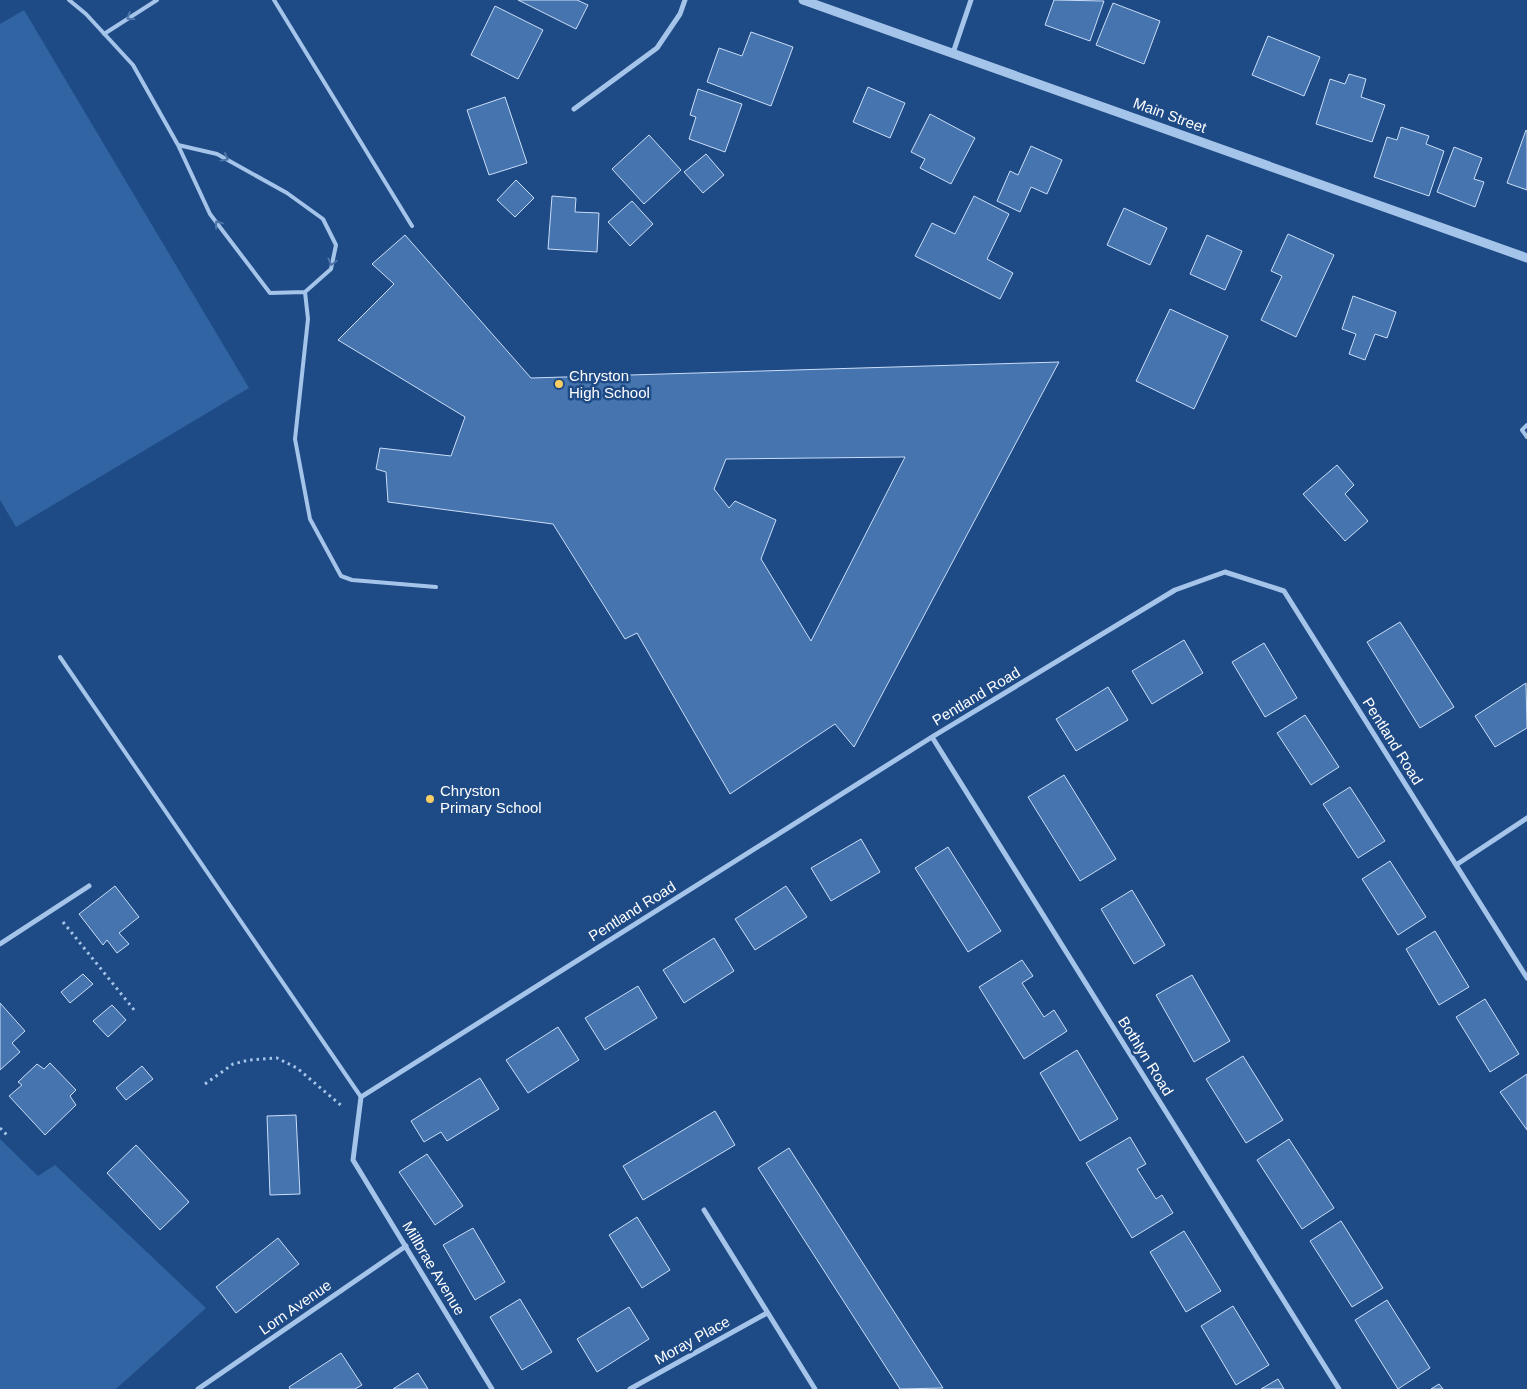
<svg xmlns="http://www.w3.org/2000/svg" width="1527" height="1389" viewBox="0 0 1527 1389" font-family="Helvetica,sans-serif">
<rect width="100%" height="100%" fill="#1e4a85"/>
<path fill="#3164a2" d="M24 10 249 388 16 527 0 500V24Z
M0 1139 38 1176 55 1165 206 1308 116 1389H0Z"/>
<path fill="#4674ae" stroke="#cadef8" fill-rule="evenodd" d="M518 0H577L588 5 576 29Z
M1054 0 1104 1 1090 41 1045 25Z
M1113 3 1160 21 1144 64 1096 45Z
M495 6 543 30 518 79 471 55Z
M751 32 793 47 771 106 707 82 719 48 742 56Z
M1268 36 1320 57 1304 96 1252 75Z
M1349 74 1366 79 1361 97 1385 105 1372 142 1316 124 1330 79 1345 84Z
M868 87 905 103 890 138 853 122Z
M698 89 742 104 725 152 689 139 696 117 690 115Z
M505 97 527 163 489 175 467 110Z
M930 114 975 138 951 184 920 168 925 159 911 152Z
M1401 127 1429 136 1426 144 1444 151 1429 196 1374 177 1387 137 1397 140Z
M1526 130 1527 131V190L1507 183Z
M649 135 681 170 644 204 612 169Z
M1031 146 1062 160 1047 194 1031 187 1020 212 997 201 1010 171 1018 175Z
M1454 147 1482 158 1474 179 1484 182 1475 207 1437 192Z
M706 154 724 175 703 193 684 172Z
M516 180 534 198 515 217 497 200Z
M552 196 576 198 575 212 599 213 597 252 548 249Z
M974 196 1009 214 987 259 1013 273 1000 299 915 256 932 223 955 234Z
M632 201 653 224 630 246 608 222Z
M1124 208 1167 228 1150 265 1107 245Z
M1288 234 1334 255 1296 337 1261 320 1282 276 1271 271Z
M405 235 531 378 1059 362 854 747 835 724 730 794 637 633 625 639 553 524 388 502 386 472 376 469 380 448 451 456 465 417 338 340 394 284 372 264ZM905 457 811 641 761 559 776 520 735 501 729 508 714 489 726 459Z
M1207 235 1242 251 1225 290 1190 274Z
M1353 296 1396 312 1387 338 1375 334 1365 360 1349 354 1356 334 1342 329Z
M1170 309 1228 336 1194 409 1136 381Z
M1337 465 1354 485 1345 494 1368 521 1345 541 1303 494Z
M1400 622 1454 707 1420 728 1367 642Z
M1184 640 1203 673 1152 704 1132 671Z
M1264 643 1297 698 1265 717 1232 662Z
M1526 683 1527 728 1495 747 1475 716Z
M1108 687 1128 720 1076 751 1056 719Z
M1305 715 1339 767 1311 785 1277 733Z
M1064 775 1116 859 1080 881 1028 797Z
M1350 787 1385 841 1358 858 1323 804Z
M861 839 880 872 831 901 811 868Z
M948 847 1001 931 968 952 915 868Z
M1390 861 1426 917 1398 935 1362 879Z
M115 886 139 917 119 933 129 944 117 953 107 940 103 945 79 914Z
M786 886 807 917 755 950 735 919Z
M1132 890 1165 945 1134 964 1101 909Z
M1435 931 1469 987 1439 1005 1406 949Z
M714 938 734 971 684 1003 663 970Z
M1022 960 1033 976 1022 983 1044 1017 1054 1010 1067 1031 1024 1059 979 987Z
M83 974 93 984 70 1003 61 992Z
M1192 975 1230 1041 1194 1062 1156 995Z
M638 986 657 1018 605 1050 585 1018Z
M1485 999 1519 1054 1490 1072 1456 1017Z
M0 1003 25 1031 12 1043 20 1052 0 1070Z
M112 1005 126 1020 108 1037 93 1021Z
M558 1027 579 1060 528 1093 506 1060Z
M1077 1050 1118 1119 1080 1141 1040 1073Z
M1243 1056 1283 1120 1246 1143 1206 1079Z
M50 1063 76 1090 70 1096 76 1105 45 1135 9 1096 22 1085 18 1082 37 1064 44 1069Z
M142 1066 153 1079 126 1100 116 1088Z
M1527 1074V1130L1500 1092Z
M480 1078 499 1109 447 1141 441 1132 424 1142 411 1121Z
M715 1111 735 1145 643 1200 623 1166Z
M296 1115 300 1194 270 1195 267 1116Z
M1130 1137 1146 1164 1137 1169 1156 1199 1162 1195 1173 1213 1132 1238 1086 1163Z
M1289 1139 1334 1208 1302 1229 1257 1160Z
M136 1145 189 1202 160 1230 107 1173Z
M789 1148 943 1388 900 1389 758 1168Z
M427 1154 463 1206 435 1225 399 1172Z
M637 1217 670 1270 642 1288 609 1235Z
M1341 1221 1383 1288 1352 1307 1310 1241Z
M473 1228 505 1282 475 1300 443 1245Z
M1184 1231 1221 1291 1186 1312 1150 1252Z
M278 1238 299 1264 236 1313 216 1287Z
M520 1299 552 1352 522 1370 490 1317Z
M1387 1300 1430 1368 1398 1389 1355 1320Z
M1233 1306 1269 1365 1236 1385 1201 1326Z
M629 1307 649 1339 597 1372 577 1339Z
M341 1353 362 1385 355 1389H290L289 1387Z
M418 1373 428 1389H393Z
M1278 1379 1284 1389H1261Z
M1439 1384 1443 1389H1431Z"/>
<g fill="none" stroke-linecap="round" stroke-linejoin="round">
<path stroke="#a5c4ea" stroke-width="3" stroke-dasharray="2.5 4" stroke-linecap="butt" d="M63 922 135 1011
M205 1084 233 1064 249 1060 277 1058 297 1068 343 1107
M0 1128 7 1135"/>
<path stroke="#a5c4ea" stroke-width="4" d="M69 0 86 14 133 65 178 145 210 214 270 293 305 292 331 269 336 245 323 219 287 193 217 154 178 145
M274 0 412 226
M104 34 157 0
M305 292 308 319 295 439 310 519 341 576 352 580 436 587
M1527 425 1522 430 1527 437
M60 657 361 1097"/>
<path stroke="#a5c4ea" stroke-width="5" d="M953 53 971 0
M574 109 657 48 680 14 685 0
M932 737 1339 1389
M1456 865 1527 818
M0 944 89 886
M704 1210 815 1389
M198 1389 406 1246
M492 1389 353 1160 361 1097 932 737 1175 590 1225 572 1284 591 1527 978
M630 1389 767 1313"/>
<path stroke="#a5c4ea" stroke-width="9" d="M803 0 1527 258"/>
</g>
<defs><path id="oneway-chevron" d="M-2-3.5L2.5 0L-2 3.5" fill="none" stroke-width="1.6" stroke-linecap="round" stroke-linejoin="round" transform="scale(1.25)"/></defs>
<g stroke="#4d75a8">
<use href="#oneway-chevron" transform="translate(130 17) rotate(147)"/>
<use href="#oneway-chevron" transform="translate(225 158) rotate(29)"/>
<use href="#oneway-chevron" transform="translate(218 224) rotate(-127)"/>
<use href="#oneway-chevron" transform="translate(332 262) rotate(105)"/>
</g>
<g fill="#f9cf64" stroke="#1e4a85" stroke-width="2">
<circle cx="559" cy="384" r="5"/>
<circle cx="430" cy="799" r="5"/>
</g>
<g text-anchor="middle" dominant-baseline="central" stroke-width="5" stroke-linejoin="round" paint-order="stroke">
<g font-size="15" fill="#fff" stroke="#1e4a85">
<text transform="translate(1170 115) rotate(20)">Main Street</text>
<text transform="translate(976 696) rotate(-31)">Pentland Road</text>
<text transform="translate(1393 741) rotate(58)">Pentland Road</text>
<text transform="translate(632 911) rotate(-32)">Pentland Road</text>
<text transform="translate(1146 1056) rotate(58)">Bothlyn Road</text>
<text transform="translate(434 1268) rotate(59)">Millbrae Avenue</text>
<text transform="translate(295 1307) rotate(-35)">Lorn Avenue</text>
<text transform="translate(692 1340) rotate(-29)">Moray Place</text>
</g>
<g font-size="15" fill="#fff" stroke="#1e4a85" text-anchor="start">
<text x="569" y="375">Chryston<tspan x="569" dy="17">High School</tspan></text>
<text x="440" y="790">Chryston<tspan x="440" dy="17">Primary School</tspan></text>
</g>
</g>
</svg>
